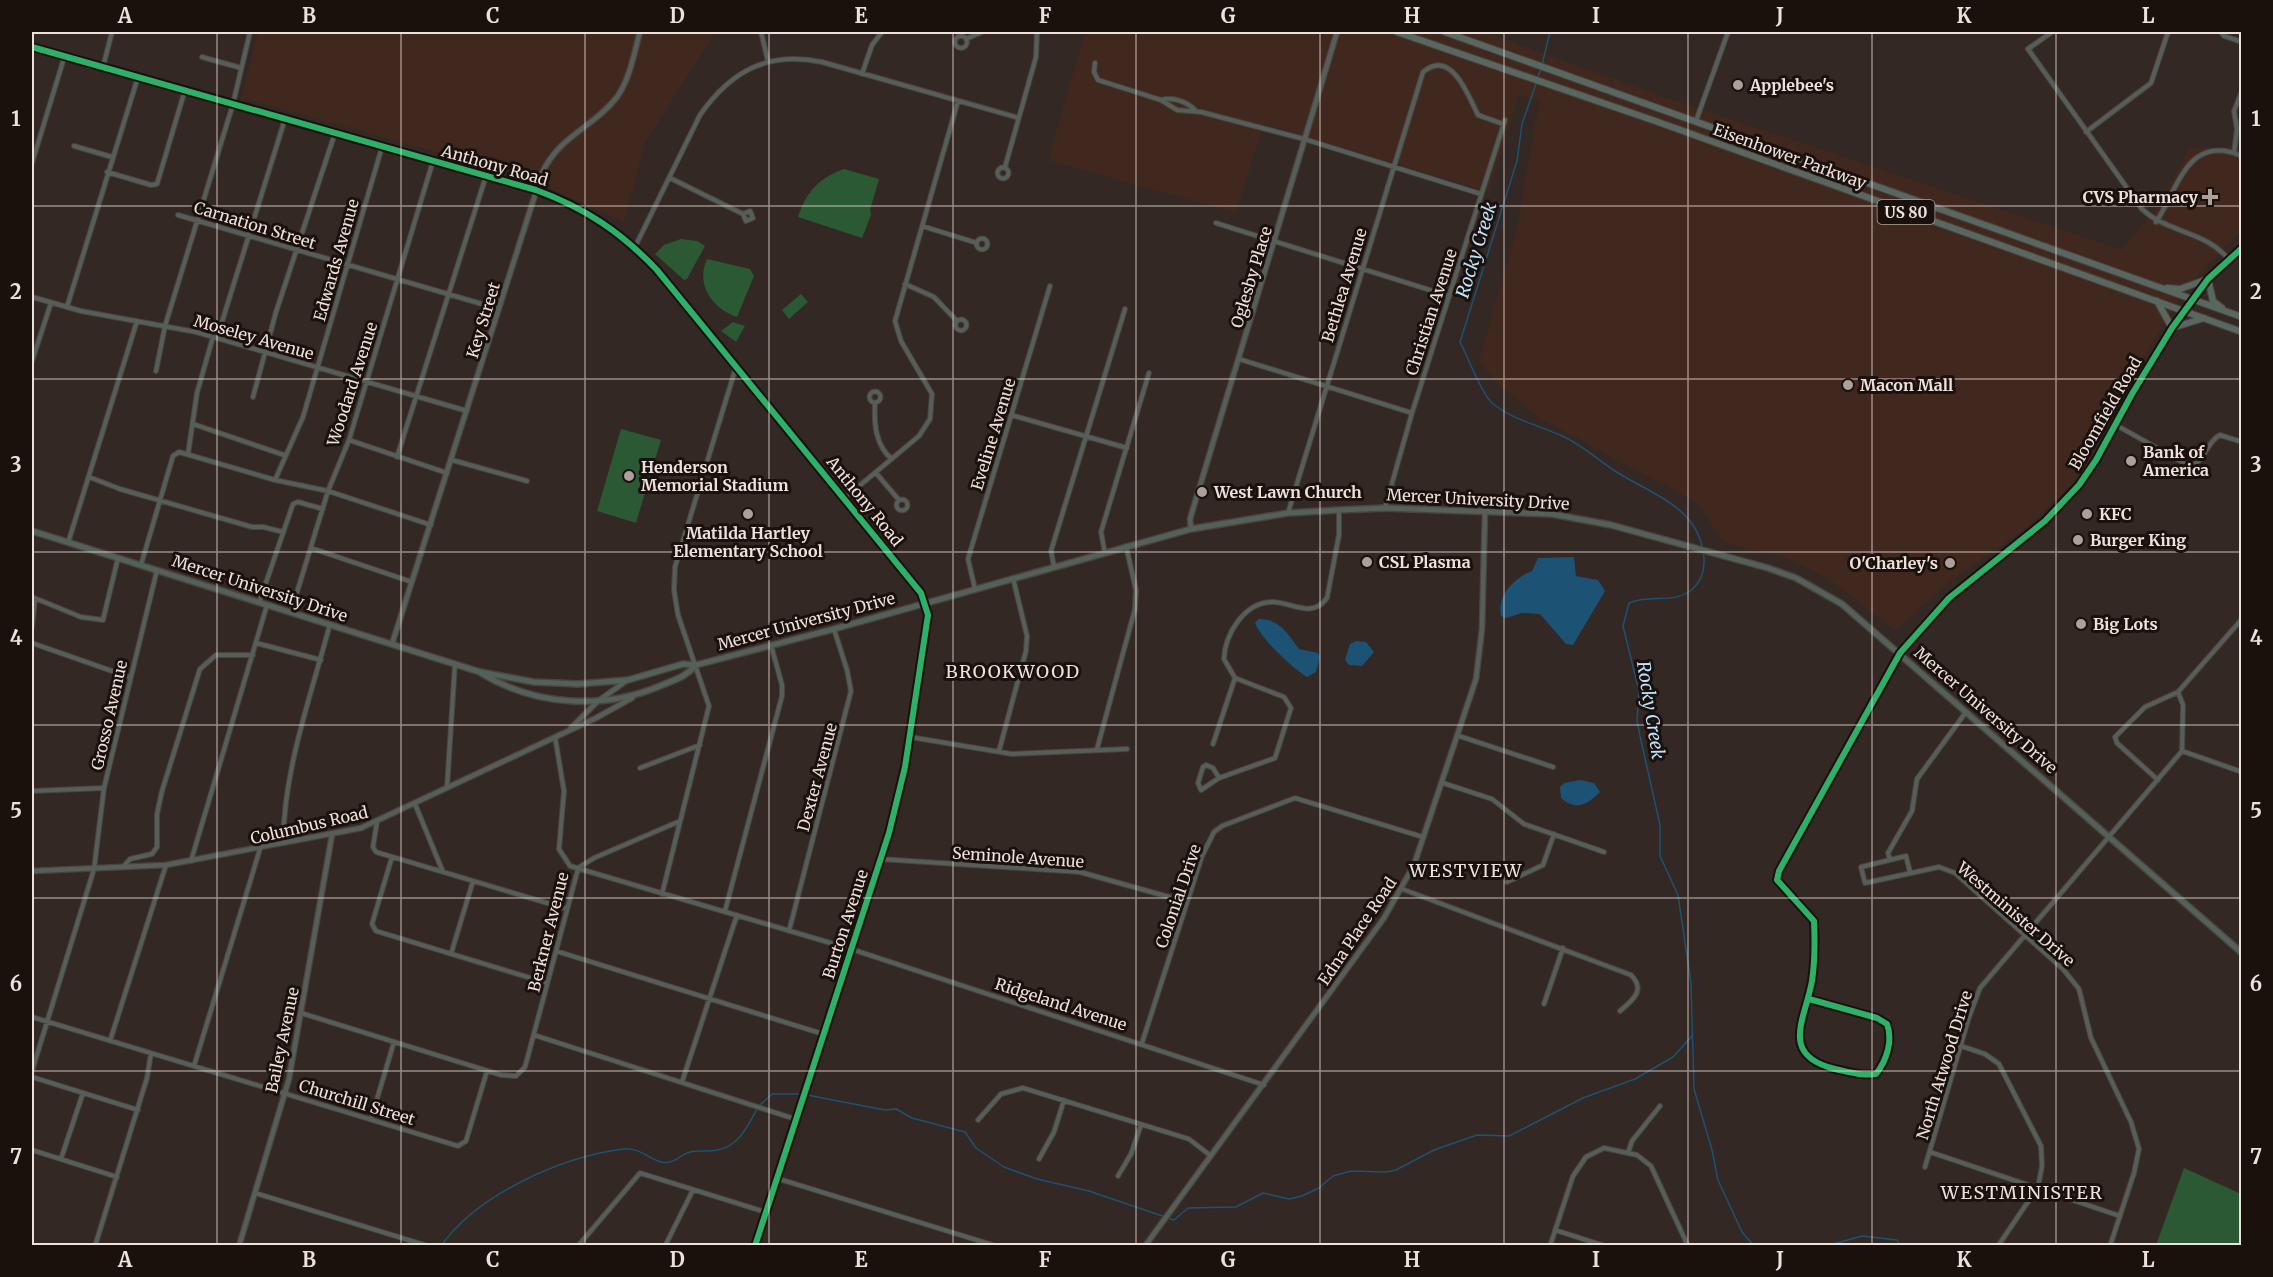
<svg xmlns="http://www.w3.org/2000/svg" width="2273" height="1277" viewBox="0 0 2273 1277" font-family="Merriweather,serif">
<rect width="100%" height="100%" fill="#332823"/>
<path fill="#41281f" d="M258 32H715L645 143 624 222 520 175 241 98Z
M1085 32H1484L1670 99 2122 250 2155 210 2190 148 2231 147 2241 151V231L2186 288 2133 375 2074 482 2025 529 1953 579 1895 630 1829 579 1786 558 1723 542 1698 503 1539 418 1495 381 1479 361 1518 225 1539 101 1519 95 1489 192 1264 124 1236 213 1048 160Z"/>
<path fill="#2a5933" d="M844 169 879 179 870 210 871 215 862 238 798 217C806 192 819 178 844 169Z
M681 239 697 241 705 246 687 279 684 280 655 254 664 245Z
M707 259 750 269 754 276 737 317C713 309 695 285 707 259Z
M801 294 808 302 789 319 782 310Z
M733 322 745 326 736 342 721 331Z
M621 429 661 440 636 523 597 511Z
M2184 1168 2241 1194V1245H2156Z"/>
<path fill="#1c5274" d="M1574 557 1576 576 1598 580 1605 591 1573 645 1566 644 1540 614 1522 613 1506 618 1501 616C1497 595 1514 578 1532 571L1538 558Z
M1259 619C1280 619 1288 634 1299 649L1318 653 1320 657 1316 672 1307 677C1292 668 1261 639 1255 623Z
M1356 641 1366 642 1374 652 1362 666 1349 665 1345 660 1350 644Z
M1580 780 1594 783 1600 792C1587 805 1576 811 1561 798L1560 787 1564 783Z"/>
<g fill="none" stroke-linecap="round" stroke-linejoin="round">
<path stroke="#1c5274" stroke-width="1.5" d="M1542 65 1550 32
M1537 79 1541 69
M1536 84 1522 124 1517 161 1460 342C1468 357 1481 393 1492 403 1513 420 1538 425 1562 436 1581 444 1598 460 1615 471 1652 495 1701 507 1704 559 1705 571 1700 584 1690 591 1672 604 1650 594 1629 603L1623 626 1639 691 1637 721 1640 736 1660 825V856L1678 895 1691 983 1694 1089 1712 1150 1718 1180 1742 1232 1754 1246
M807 1095 885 1110 896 1109 912 1118 965 1132 976 1148 1004 1167 1037 1179 1089 1191 1174 1220 1188 1208 1236 1207 1263 1193 1289 1199 1302 1196 1319 1188 1333 1176 1351 1171 1386 1172 1396 1170 1434 1150 1477 1135 1509 1136 1583 1098 1635 1079 1673 1057 1692 1036
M760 1105 772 1094H799
M441 1246C478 1194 561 1157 623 1149 639 1147 647 1158 661 1162 674 1165 679 1155 690 1152 699 1150 708 1152 717 1150 738 1147 748 1126 757 1109
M1826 1246 1862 1236 1897 1240 1900 1246"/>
<g stroke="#4b433e" stroke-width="6">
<path id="minor" d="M761 32 768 61
M2052 32 2028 49 2142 209C2167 233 2207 231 2229 260
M2221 32 2224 36 2242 42
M955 42a6 6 0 1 1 12 0a6 6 0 1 1-12 0Z
M966 39 982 32
M202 57 241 68
M1095 63 1094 72 1098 80 1161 100 1177 110 1201 112 1304 139 1481 194
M103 67 112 32
M862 74 872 45 882 32
M1161 100C1172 96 1188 102 1196 111
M1696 121 1728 32
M2086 132 2151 83 2168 32
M74 146 112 157
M2234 153 2237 129 2234 111 2242 91
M32 163 64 58
M1005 167 1036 57 1037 32
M997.5 173a5.5 5.5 0 1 1 11 0a5.5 5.5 0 1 1-11 0Z
M107 172 151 185 157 184 185 90
M670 178 743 214 746 221 753 218 750 211 743 214
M178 215 499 309
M2156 222C2178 190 2187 132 2242 156
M1216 223 1449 296
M922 226 977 243
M976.5 244a5.5 5.5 0 1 1 11 0a5.5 5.5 0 1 1-11 0Z
M635 247 700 115C731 71 767 51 822 62L1019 118
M905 284 934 297 957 321
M32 297 81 311 196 332 467 411
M67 307 138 77
M955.5 325a5.5 5.5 0 1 1 11 0a5.5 5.5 0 1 1-11 0Z
M217 338 285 119
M1239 359 1412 413
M32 361 51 303
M156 371 165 326 233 104 250 32
M869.5 397a5.5 5.5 0 1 1 11 0a5.5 5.5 0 1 1-11 0Z
M253 397 276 312 335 133
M875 403C874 422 875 446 892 459
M1011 415 1127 448
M193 424 284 455
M2116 425 2189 466C2205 463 2206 442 2220 435L2242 442
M349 440 447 473
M188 454 197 393 213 337
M397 457 486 176
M452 460 527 481
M876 473 899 500
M89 477 120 489 252 527H263L283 532
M275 480 303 417 382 147
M846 497 919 436 930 419 932 394 901 341 895 321 958 101
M896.5 505a5.5 5.5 0 1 1 11 0a5.5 5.5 0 1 1-11 0Z
M1385 508 1412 413 1505 120
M1288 513 1423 72C1451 48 1468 95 1478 115L1503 124
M68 543 137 321
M311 548 412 582
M1105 553 1101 532 1149 373
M141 565 173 456 179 452 275 480 328 491 431 525
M1054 566 1051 551 1125 309
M249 581 296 596
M975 589 968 559 1050 286
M32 597 81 617 103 620 118 558
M259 603 293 504 298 502 323 509
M291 612 328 491 349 440 433 161
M32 627 35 599
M32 643 129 677
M256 643 321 660
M2178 692 2242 619
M1459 736 1553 767
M555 737 564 791 559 849 570 866 851 949 1264 1085
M910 737 1012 754 1127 749
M1213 744 1235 678
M1097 749 1135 609 1136 590 1126 546
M999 751 1026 651 1027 636 1013 578
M2182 751 2242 772
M1206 765 1213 768 1219 778 1201 790 1198 783 1203 767Z
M640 768 700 745
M1219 778 1275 758 1291 708 1284 697 1235 678 1224 659C1225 634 1244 603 1271 602 1291 601 1311 620 1327 598L1339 535V510
M2158 780 2117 743 2115 737 2145 707 2178 692
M1443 783 1492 799 1524 824 1604 852
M447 788 455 664
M32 791 104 788
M415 804 443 872
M377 822 373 847 376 852 567 909
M283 843C284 768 311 696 330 624
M392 857 372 924 376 931 547 983
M880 859 1080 872 1187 902
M1890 860 1888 853 1912 811 1917 779 1966 712
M191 861 267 605
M123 867 130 859 152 854 157 847V814L162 791 200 669 216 655H253
M578 868 594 858 680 821
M1910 872 1906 856 1861 867 1865 883 1939 867 1955 873 2063 969 2079 989 2091 1038 2131 1122 2139 1149 2134 1173 2110 1246
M1507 882 1543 865 1554 834
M1402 889 1631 975C1646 990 1633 1000 1620 1011
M662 894 709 706 678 615 674 590 675 567 736 367
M725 911 782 696V685L771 645
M789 931 851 691 847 670 834 629
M556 951 823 1034
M451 954 473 881
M1809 999 1877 1018 1887 1024C1893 1040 1887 1060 1876 1074 1861 1076 1849 1072 1835 1069 1779 1055 1805 1020 1812 981 1815 961 1815 941 1814 921L1777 880 1791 845 1900 653
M1544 1004 1563 948
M301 1013 501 1075 516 1076 525 1067 578 869
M32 1017 458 1146 466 1141 487 1071
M534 1035 795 1119
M110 1041 166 865
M1142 1043 1202 856 1214 832 1222 826 1295 798 1423 837
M1961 1046 1985 1054 1999 1064 2041 1146 2042 1166 2038 1187 1998 1246
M194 1066 260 849
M32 1071 94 869 104 788 157 570
M32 1077 138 1110
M682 1082 737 915
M371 1119 394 1042
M978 1120 1001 1094 1023 1088 1189 1139 1211 1156
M32 1150 117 1177
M1930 1152 2120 1216
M1628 1153 1632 1141 1660 1106
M61 1159 83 1093
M1039 1159 1054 1132 1064 1100
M1925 1167 1969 1017 1980 988 2182 751 2183 705 2178 692
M1118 1176 1131 1154 1141 1125
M776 1178 996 1246
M255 1193 428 1246
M1555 1230 1605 1246
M95 1246 147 1078 151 1053
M578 1246 640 1173 765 1212
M665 1246 693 1190
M755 1246 889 833 905 767 925 639 928 615 925 603
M1550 1246 1573 1176 1586 1157 1604 1148 1637 1155 1651 1166 1688 1246"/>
</g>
<g stroke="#4b433e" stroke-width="7">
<path id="tertiary" d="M32 47 536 190C585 208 621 232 657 270L921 593 925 603
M1191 529 1190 519 1337 32
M392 644 542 173C560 135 593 128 617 97 630 79 634 53 640 32
M1900 653 1949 598 2045 521 2079 485 2096 460 2132 394 2172 328 2208 279 2242 248
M571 728 597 702 626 681
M32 871 166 865 361 828 596 718 632 698
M239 1246 289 1079 332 835
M1145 1246 1384 918 1414 865 1476 679 1482 629 1485 511"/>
</g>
<g stroke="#4b433e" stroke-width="8">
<path id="secondary" d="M32 531 480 672 534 682 578 684 628 680 683 664 696 665 834 629 1191 529 1288 513 1339 510 1385 508 1552 514 1611 525 1768 568 1796 578 1842 604 2242 953
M481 673C535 706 603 710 660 686 674 680 686 677 696 665"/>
</g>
<g stroke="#4b433e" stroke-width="8">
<path id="primary" d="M1397 32 1658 122 2242 332
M1445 32 2242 317
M2167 288 2180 289 2208 279 2213 301 2222 308
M2157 301 2172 328 2204 318"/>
</g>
<use href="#minor" stroke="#555e59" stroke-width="4"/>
<use href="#tertiary" stroke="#555e59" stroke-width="4.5"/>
<use href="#secondary" stroke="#54605a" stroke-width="5"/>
<use href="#primary" stroke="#596760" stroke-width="6"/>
<g stroke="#1a110d" stroke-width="10">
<path id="cycleway" d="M32 47 536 190C585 208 621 232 657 270L921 593 928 615 905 767 889 833 755 1246
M1809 999 1877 1018 1887 1024C1893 1040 1887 1060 1876 1074 1861 1076 1849 1072 1835 1069 1779 1055 1805 1020 1812 981 1815 961 1815 941 1814 921L1777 880 1779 871 1900 653 1949 598 2045 521 2079 485 2096 460 2132 394 2172 328 2208 279 2242 248"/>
</g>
<use href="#cycleway" stroke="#2db169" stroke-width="6"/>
</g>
<path fill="none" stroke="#eee0db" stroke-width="1.5" stroke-opacity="0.55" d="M217 32V1246M401 32V1246M585 32V1246M769 32V1246M953 32V1246M1136 32V1246M1320 32V1246M1504 32V1246M1688 32V1246M1872 32V1246M2056 32V1246M32 206H2242M32 379H2242M32 552H2242M32 725H2242M32 898H2242M32 1071H2242"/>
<g fill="#ada09b" stroke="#1a110d" stroke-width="2">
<circle cx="1738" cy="85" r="6"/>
<path d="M2207 188h6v6h6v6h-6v6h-6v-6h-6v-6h6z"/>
<circle cx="1848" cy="385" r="6"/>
<circle cx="2131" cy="461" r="6"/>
<circle cx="629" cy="476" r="6"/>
<circle cx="1202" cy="492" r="6"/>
<circle cx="748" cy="514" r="6"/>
<circle cx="2087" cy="514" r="6"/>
<circle cx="2078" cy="540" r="6"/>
<circle cx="1367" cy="562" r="6"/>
<circle cx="1950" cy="563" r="6"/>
<circle cx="2081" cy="624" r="6"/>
</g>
<g text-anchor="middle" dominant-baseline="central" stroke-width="6" stroke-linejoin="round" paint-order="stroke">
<rect fill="#1a110d" stroke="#aea29d" stroke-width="1.5" x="1877.5" y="200" width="57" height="24" rx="4.5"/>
<g font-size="15" font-weight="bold" fill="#eee0db">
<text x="1906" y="212">US 80</text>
</g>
<g font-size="16" font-weight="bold" fill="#eee0db" stroke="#1a110d" text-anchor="start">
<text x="1750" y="85">Applebee's</text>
<text x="2198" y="197" text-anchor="end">CVS Pharmacy</text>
<text x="1860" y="385">Macon Mall</text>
<text x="2143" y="452">Bank of<tspan x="2143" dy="18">America</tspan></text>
<text x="641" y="467">Henderson<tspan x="641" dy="18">Memorial Stadium</tspan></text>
<text x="1214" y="492">West Lawn Church</text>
<text x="2099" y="514">KFC</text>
<text x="748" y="533" text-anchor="middle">Matilda Hartley<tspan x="748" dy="18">Elementary School</tspan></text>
<text x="2090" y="540">Burger King</text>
<text x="1379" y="562">CSL Plasma</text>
<text x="1938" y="563" text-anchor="end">O'Charley's</text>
<text x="2093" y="624">Big Lots</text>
</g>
<g font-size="16" fill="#eee0db" stroke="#1a110d">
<text transform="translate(1790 156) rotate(20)">Eisenhower Parkway</text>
<text transform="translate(495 165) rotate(16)">Anthony Road</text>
<text transform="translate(255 225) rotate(17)">Carnation Street</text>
<text transform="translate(336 260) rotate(-74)">Edwards Avenue</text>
<text transform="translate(1251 277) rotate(-73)">Oglesby Place</text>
<text transform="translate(1344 285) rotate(-73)">Bethlea Avenue</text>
<text transform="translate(1431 312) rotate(-72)">Christian Avenue</text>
<text transform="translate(483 320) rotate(-73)">Key Street</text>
<text transform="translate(254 337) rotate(16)">Moseley Avenue</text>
<text transform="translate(352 384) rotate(-72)">Woodard Avenue</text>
<text transform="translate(2105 413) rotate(-60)">Bloomfield Road</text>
<text transform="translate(993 434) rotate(-73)">Eveline Avenue</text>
<text transform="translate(1478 499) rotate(3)">Mercer University Drive</text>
<text transform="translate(865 501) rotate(51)">Anthony Road</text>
<text transform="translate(260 588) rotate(18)">Mercer University Drive</text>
<text transform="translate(806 621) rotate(-15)">Mercer University Drive</text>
<text transform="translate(1986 710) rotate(41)">Mercer University Drive</text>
<text transform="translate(109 715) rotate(-77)">Grosso Avenue</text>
<text transform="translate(817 777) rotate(-75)">Dexter Avenue</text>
<text transform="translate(309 825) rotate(-13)">Columbus Road</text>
<text transform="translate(1018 857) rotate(4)">Seminole Avenue</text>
<text transform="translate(1178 896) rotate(-71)">Colonial Drive</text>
<text transform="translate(2016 914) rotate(41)">Westminister Drive</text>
<text transform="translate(845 924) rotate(-72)">Burton Avenue</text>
<text transform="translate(1357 931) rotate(-56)">Edna Place Road</text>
<text transform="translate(548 932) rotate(-76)">Berkner Avenue</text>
<text transform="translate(1061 1004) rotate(18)">Ridgeland Avenue</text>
<text transform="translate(282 1040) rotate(-78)">Bailey Avenue</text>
<text transform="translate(1944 1065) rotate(-73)">North Atwood Drive</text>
<text transform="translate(357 1102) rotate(17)">Churchill Street</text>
</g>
<g font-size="18" font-style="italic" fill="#bde3ff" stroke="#1a110d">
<text transform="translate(1476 250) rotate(-73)">Rocky Creek</text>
<text transform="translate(1651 710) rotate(81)">Rocky Creek</text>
</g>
<g font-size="18" letter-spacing="1.5" fill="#eee0db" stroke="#1a110d">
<text x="1013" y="671">BROOKWOOD</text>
<text x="1466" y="870">WESTVIEW</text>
<text x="2022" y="1192">WESTMINISTER</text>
</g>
</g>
<rect width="2273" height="1277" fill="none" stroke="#1a110d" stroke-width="66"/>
<rect x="33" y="33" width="2207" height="1211" fill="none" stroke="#eee0db" stroke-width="2"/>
<g font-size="20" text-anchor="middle" font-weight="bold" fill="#eee0db">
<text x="125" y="23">A</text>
<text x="309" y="23">B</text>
<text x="493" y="23">C</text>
<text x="677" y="23">D</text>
<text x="861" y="23">E</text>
<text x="1045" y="23">F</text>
<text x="1228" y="23">G</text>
<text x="1412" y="23">H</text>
<text x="1596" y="23">I</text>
<text x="1780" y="23">J</text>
<text x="1964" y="23">K</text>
<text x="2148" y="23">L</text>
<text x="16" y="126">1</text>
<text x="2256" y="126">1</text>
<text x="16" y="299">2</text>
<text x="2256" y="299">2</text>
<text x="16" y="472">3</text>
<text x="2256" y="472">3</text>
<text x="16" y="645">4</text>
<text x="2256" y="645">4</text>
<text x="16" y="818">5</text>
<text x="2256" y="818">5</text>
<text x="16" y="991">6</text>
<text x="2256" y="991">6</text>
<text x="16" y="1164">7</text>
<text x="2256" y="1164">7</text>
<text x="125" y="1267">A</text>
<text x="309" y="1267">B</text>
<text x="493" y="1267">C</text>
<text x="677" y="1267">D</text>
<text x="861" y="1267">E</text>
<text x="1045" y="1267">F</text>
<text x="1228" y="1267">G</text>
<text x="1412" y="1267">H</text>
<text x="1596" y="1267">I</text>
<text x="1780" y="1267">J</text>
<text x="1964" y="1267">K</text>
<text x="2148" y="1267">L</text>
</g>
</svg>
